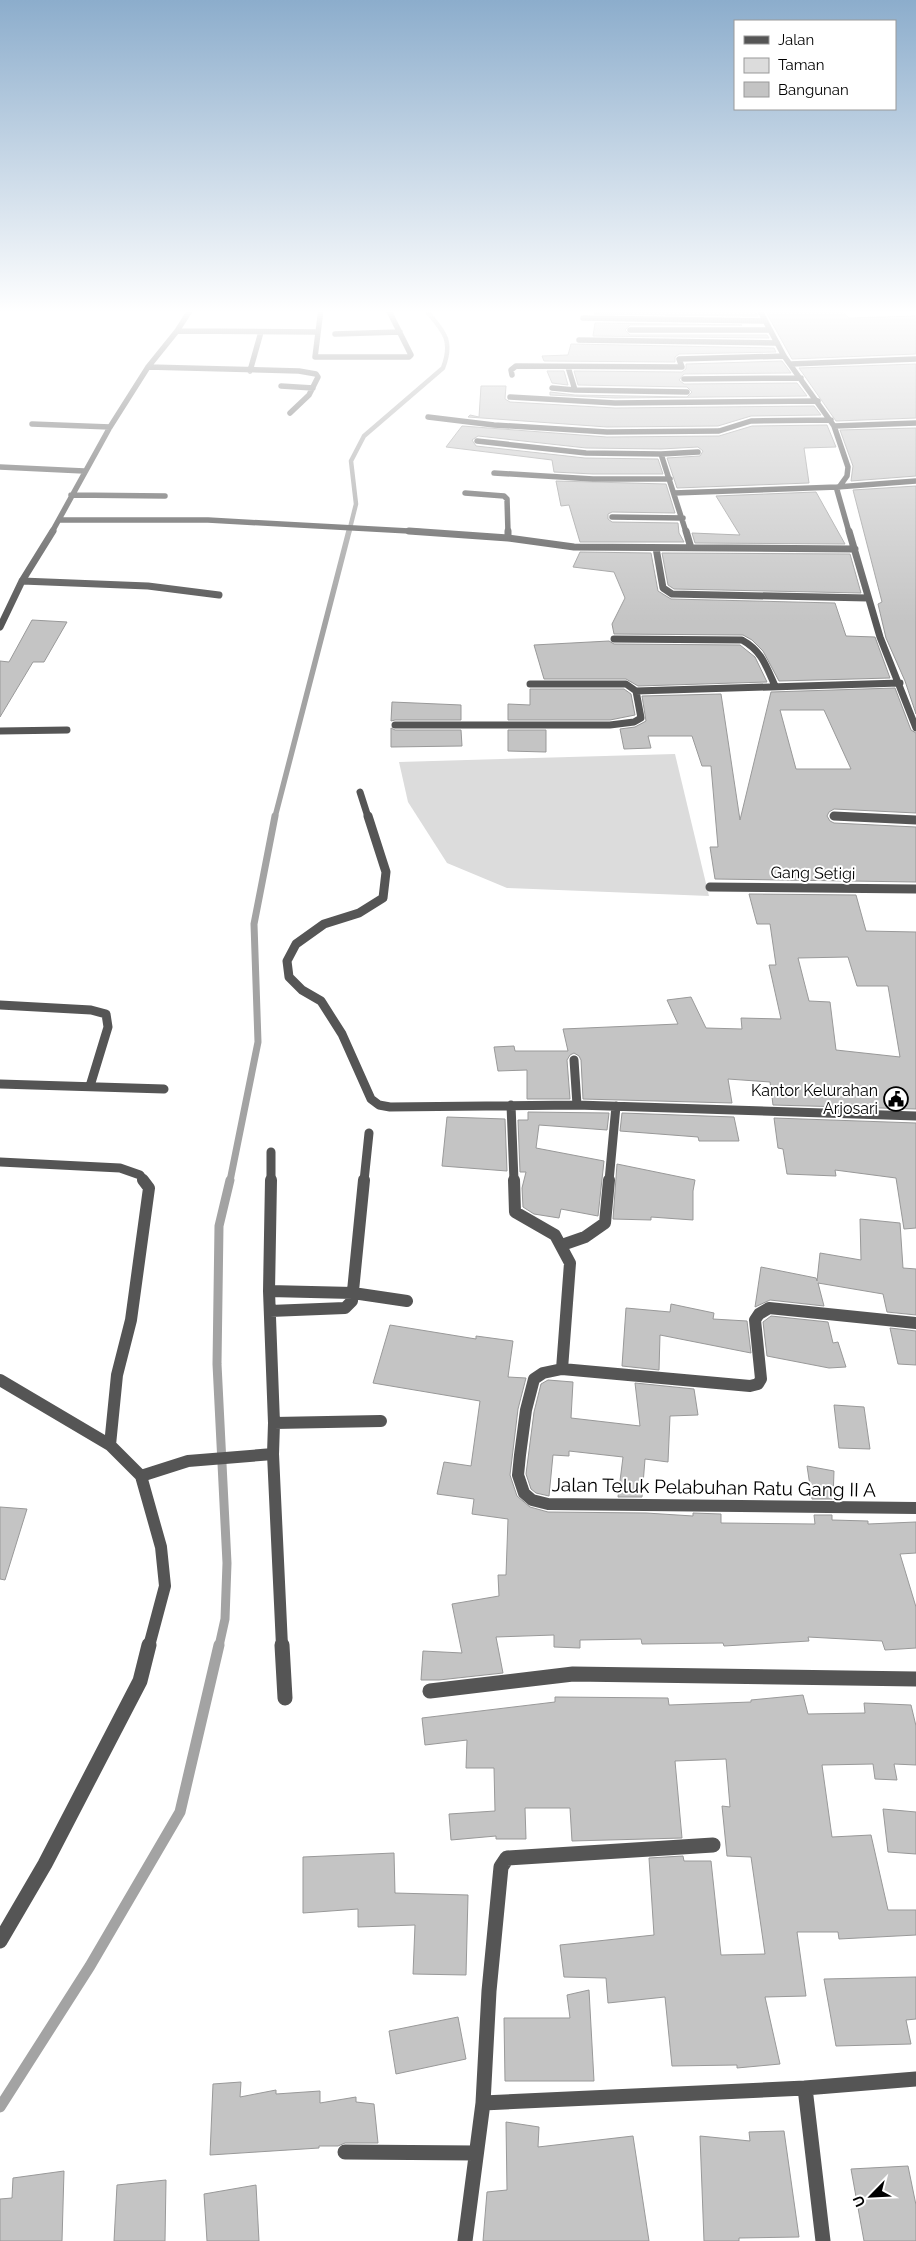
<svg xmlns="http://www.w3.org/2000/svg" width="916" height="2241" viewBox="0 0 916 2241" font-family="Raleway,sans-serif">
<rect width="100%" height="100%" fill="#fff"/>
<path fill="#dcdcdc" d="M675 754 709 896 507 888 447 863 408 802 399 762Z"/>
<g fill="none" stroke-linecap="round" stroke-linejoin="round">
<path stroke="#a3a3a3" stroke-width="4.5" d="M349 532 356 504 351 461 364 436 443 368C454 339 443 331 425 309"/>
<path stroke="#a3a3a3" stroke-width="5.5" d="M275 817 349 531"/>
<path stroke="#a3a3a3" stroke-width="7" d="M230 1181 258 1042 254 924 275 816"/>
<path stroke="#a3a3a3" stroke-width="9" d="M219 1646 225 1619 227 1563 217 1364 219 1226 230 1180"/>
<path stroke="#a3a3a3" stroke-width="11" d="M0 2107 90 1966 180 1812 219 1645"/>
</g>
<path fill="#c4c4c4" stroke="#999" fill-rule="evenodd" d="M671 309 754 310 758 316 594 314V311L651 312Z
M840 309 849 318 916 316V354L792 359 765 310Z
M595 323 742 325H630L625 330 630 335H767L769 338 593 336Z
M571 344 774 348 776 352 679 354 675 357V362L544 361 542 356 568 355Z
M782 361 791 373 684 374 679 380 684 384 797 383 807 396 615 398 550 395V392L575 395 687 397 692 392 687 387 578 385 574 371 682 372 686 369V364Z
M916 364V418L836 421 799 368Z
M547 371H564L568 385 552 383Z
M481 386H506L505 399 510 402 615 408 814 406 821 415 751 416 718 426 607 427 468 417 470 415 479 417Z
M827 425 836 447 804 448 809 483 677 488 667 458 700 456 703 451 698 447 661 449 586 448 478 436 472 440 476 446 585 458 658 459 663 474H593L554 472 552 460 446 447 462 426 607 437 719 436 752 426Z
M916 428V476L851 481 853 466 840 430Z
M556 481 666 484 675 513 612 512 608 514V519L612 522 678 523 679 533 684 542H580L569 505 561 506Z
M916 486V714L905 681 886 638 878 604 882 602 853 490Z
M816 492 845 544 695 543 692 533 740 535 716 496Z
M580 552 651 553 658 591 671 599 835 603 846 636 875 637 890 678 779 681 763 651 752 640 743 635 614 634 612 624 625 598 614 572 573 567Z
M662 553 850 554 861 593 674 589 668 585Z
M32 620 67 622 44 662H33L0 717V661L9 662Z
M609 641 614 644 740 645 755 657 767 682 638 686 626 679H544L534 645Z
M895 688 911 730 916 733V813L834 809 829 812 827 816 830 821 834 823 916 827V882L715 879 710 847H718L711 766H702L692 736H648L651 748 624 749 620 729 635 727 646 721 642 696 721 694 740 820 771 692ZM780 710H824L851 769H796Z
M530 689H624L631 694 635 715 610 720H508V704L530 705Z
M392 702 461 705V720H395L391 721Z
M391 728 395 730H461L462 746 391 747Z
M508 730H546V752L508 751Z
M749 894 856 895 866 931 916 932V1109L773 1105 770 1082 728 1079 732 1103 583 1099 581 1060 579 1056 574 1053 570 1055 567 1060 570 1099H527V1070L498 1071 494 1047 514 1046 515 1051H568L563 1029 678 1024 667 1000 691 997 706 1028 742 1029 741 1018 781 1019 769 965H776L770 924H757ZM848 957 857 986H888L900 1057 836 1050 830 1002 809 1001 798 958Z
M528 1112 609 1113 607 1130 539 1125 536 1148 604 1161 598 1216 561 1209 559 1218 534 1214 523 1207 522 1188 526 1172H520L518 1120H528Z
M622 1113 734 1117 739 1141H699L698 1137 620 1131Z
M447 1117 505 1119 507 1171 442 1166Z
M774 1118 916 1123V1228L904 1229 896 1178 835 1170 836 1176 787 1174 783 1149 778 1148Z
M617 1164 695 1180 693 1191V1220L651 1217V1220L613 1219Z
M860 1219 900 1223 903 1268 916 1269V1315L887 1312 883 1294 818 1283 824 1306 770 1300 755 1307 761 1267 816 1278 817 1281 820 1253 861 1260Z
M671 1304 714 1313 713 1319 747 1321 751 1353 660 1335 659 1370 622 1366 626 1308 670 1312Z
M771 1316 828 1322 833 1343 838 1342 846 1367 829 1368 767 1356 763 1322Z
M390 1325 476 1339V1336L513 1341 508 1377 526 1378 518 1409 510 1475 517 1496 530 1507 548 1512 646 1513 693 1516V1513L721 1514V1523L815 1524 814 1515H832V1520L868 1521V1524L916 1522V1553L900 1554 916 1607V1648L885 1650 882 1641 808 1637 809 1641 724 1646 723 1643 642 1644 641 1639 580 1640V1648L554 1647V1635L496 1637 503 1673 439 1680H421L423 1651 462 1653 452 1604 499 1596 498 1575H506L508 1519 472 1514 474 1499 437 1494 444 1462 471 1466 480 1401 373 1383Z
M890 1328 916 1331V1365L898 1364Z
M548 1380 573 1382 571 1418 640 1426 635 1383 694 1389 698 1415 670 1416 668 1462 645 1459 642 1497H618L623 1457 569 1451V1456L553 1455 549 1496 536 1493 531 1489 526 1474 534 1412 541 1384Z
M834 1405 864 1407 870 1449 839 1448Z
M807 1466 834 1471 833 1499H812Z
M0 1507 27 1509 5 1580 0 1579Z
M803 1695 808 1714 865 1713 864 1703 911 1705 916 1726V1765L894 1764 897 1780 875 1779 873 1764 822 1765 832 1837 871 1835 888 1910H916V1935L839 1939 838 1932H797L806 1996 765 1997 780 2064 737 2068V2065L672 2066 665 1997 608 2003 606 1978 564 1977 560 1945 654 1935 649 1858 683 1856 684 1861H711L721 1955 765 1954 751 1857 727 1856 722 1806 730 1807 726 1759 675 1761 682 1838 572 1841 570 1808H525L526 1839H496V1836L451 1840 449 1814 495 1811 494 1768H466L467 1740 425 1745 422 1718 555 1702V1697L668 1698 669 1705 751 1702V1700Z
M883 1809 916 1812V1854L888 1852Z
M394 1853 395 1893 468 1895 466 1975 413 1974 415 1925 358 1927V1909L303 1913V1857Z
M916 1977V2019L906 2020 911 2044 836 2046 824 1979Z
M589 1990 594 2081H505L504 2018H570L567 1995Z
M458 2017 466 2059 396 2074 389 2031Z
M241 2082 240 2097 276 2090V2094L320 2091V2103L356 2097V2102L374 2104 378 2143H345L338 2146H319V2148L210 2155 213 2084Z
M506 2122 539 2127 538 2147 633 2136 649 2241H483L487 2192 507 2190Z
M784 2131 799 2237 739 2238V2241H704L700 2136 750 2141 749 2132Z
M908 2166 916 2205V2241H864L851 2169Z
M64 2171 62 2241H0V2199L12 2198 13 2178Z
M166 2180 165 2241H114L117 2185Z
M256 2185 259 2241H207L204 2194Z"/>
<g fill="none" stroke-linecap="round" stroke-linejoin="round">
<path stroke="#555" stroke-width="5.5" d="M579 340 777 343"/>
<path stroke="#555" stroke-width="5.5" d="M321 309 315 357H409L411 355 388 309
M491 309H502
M759 309 784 356 834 426 848 467 847 476 837 490 849 532
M583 318 765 321
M630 330H770
M177 331 318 332
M335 334 400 332
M791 364 916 359
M148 367 299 371 316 374 318 377 309 395 290 413
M568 367 575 390 687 392
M250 371 261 332
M512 375 511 370 516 366 682 367 679 359 784 356
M684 379 801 378
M281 386 313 388
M552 388 575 390
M510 397 615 403 818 401
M428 417 494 425 607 432 719 431 751 421 831 420
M32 424 110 427
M834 426 916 423
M477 441 586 453 661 454 698 452
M661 454 686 532
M0 467 84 471
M494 473 593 479H670
M465 493 504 496 507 499 508 532
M674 493 837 487 916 481
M71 495 165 496
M612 517 683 518
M60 520H208L427 532
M52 532 110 427 148 367 177 331 191 309"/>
<path stroke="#555" stroke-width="7" d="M409 531 508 538 574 547 855 549
M508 531V538
M686 531 691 548
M849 531 880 637 916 728
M656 548 663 588 672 594 868 598
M22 581 148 586 219 595
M0 627 22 581 53 531
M614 639 742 640C762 651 766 666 775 686
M636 691 900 683
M395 725H610L634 722 641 718 636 691 626 684H530
M0 731 67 730
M360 792 368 817
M834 816 854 817"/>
<path stroke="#555" stroke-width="9" d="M368 816 386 872 383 898 359 913 324 924 296 944 287 961 289 977 302 990 321 1001 342 1034 371 1099 379 1105 390 1107 577 1105 916 1116
M834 816 916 820
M710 887 916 889
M0 1005 91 1010 106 1014 108 1027 90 1086
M574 1060 577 1105
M0 1084 164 1089
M511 1105 514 1181
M0 1162 120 1168 140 1175 144 1181
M271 1181V1152
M364 1181 369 1133
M609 1181 616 1106"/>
<path stroke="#555" stroke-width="12" d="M514 1180 515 1212 555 1235 570 1263 562 1369
M562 1245 585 1237 605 1223 609 1180
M269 1291 353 1293 407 1301
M270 1311 345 1308 352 1301 364 1180
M916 1323 769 1308 759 1314 755 1320 761 1379 758 1384 750 1386 562 1369 543 1373 534 1379 526 1410 520 1455 518 1475 524 1493 532 1500 548 1504 916 1508
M0 1380 110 1445 141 1476 161 1547 165 1586 149 1646
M274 1423 381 1421
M110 1445 117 1375 131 1320 149 1188 143 1180
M273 1454 282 1646
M141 1476 188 1461 273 1454 274 1423 269 1291 271 1180"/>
<path stroke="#555" stroke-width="15" d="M282 1645 285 1698
M430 1691 573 1674 916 1679
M0 1941 45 1864 140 1681 149 1645
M805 2088 823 2241
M483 2103 805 2088 916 2079
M345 2152 476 2153
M465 2241 483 2103 489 1991 501 1867 507 1858 713 1845"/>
</g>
<linearGradient id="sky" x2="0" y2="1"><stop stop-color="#8cadcc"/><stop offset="0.5" stop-color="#fff"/><stop offset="1" stop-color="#fff" stop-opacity="0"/></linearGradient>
<rect width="916" height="623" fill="url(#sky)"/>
<defs>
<g id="civic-ring" transform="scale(1.25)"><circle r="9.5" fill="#fff" stroke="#000" stroke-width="1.5"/><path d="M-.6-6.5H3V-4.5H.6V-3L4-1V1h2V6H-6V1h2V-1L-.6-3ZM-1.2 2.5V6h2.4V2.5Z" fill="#000"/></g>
</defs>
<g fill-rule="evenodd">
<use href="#civic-ring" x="896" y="1099"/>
</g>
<g text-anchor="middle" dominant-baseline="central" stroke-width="4" stroke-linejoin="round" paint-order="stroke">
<g font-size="16" fill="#000" stroke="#fff">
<text transform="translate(813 873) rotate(1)">Gang Setigi</text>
</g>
<g font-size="16" fill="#000" stroke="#fff" text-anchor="end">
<text x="878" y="1090">Kantor Kelurahan<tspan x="878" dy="18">Arjosari</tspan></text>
</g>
<g font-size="19" fill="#000" stroke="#fff">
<text transform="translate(714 1487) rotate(1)">Jalan Teluk Pelabuhan Ratu Gang II A</text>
</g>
</g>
<rect x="734" y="20" width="162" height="90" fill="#ffffff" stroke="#999999"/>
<rect x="744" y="36" width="25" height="8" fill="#555555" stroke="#999999"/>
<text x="778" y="45" font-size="15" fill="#000000">Jalan</text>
<rect x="744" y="58" width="25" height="15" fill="#dcdcdc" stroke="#999999"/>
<text x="778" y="70" font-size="15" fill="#000000">Taman</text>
<rect x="744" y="82" width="25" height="15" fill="#c4c4c4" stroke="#999999"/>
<text x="778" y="95" font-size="15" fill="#000000">Bangunan</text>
<g transform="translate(871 2196) rotate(246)" stroke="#ffffff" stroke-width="4" paint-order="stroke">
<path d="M0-4L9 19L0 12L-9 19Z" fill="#000000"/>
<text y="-8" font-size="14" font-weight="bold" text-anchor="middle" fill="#000000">U</text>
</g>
</svg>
